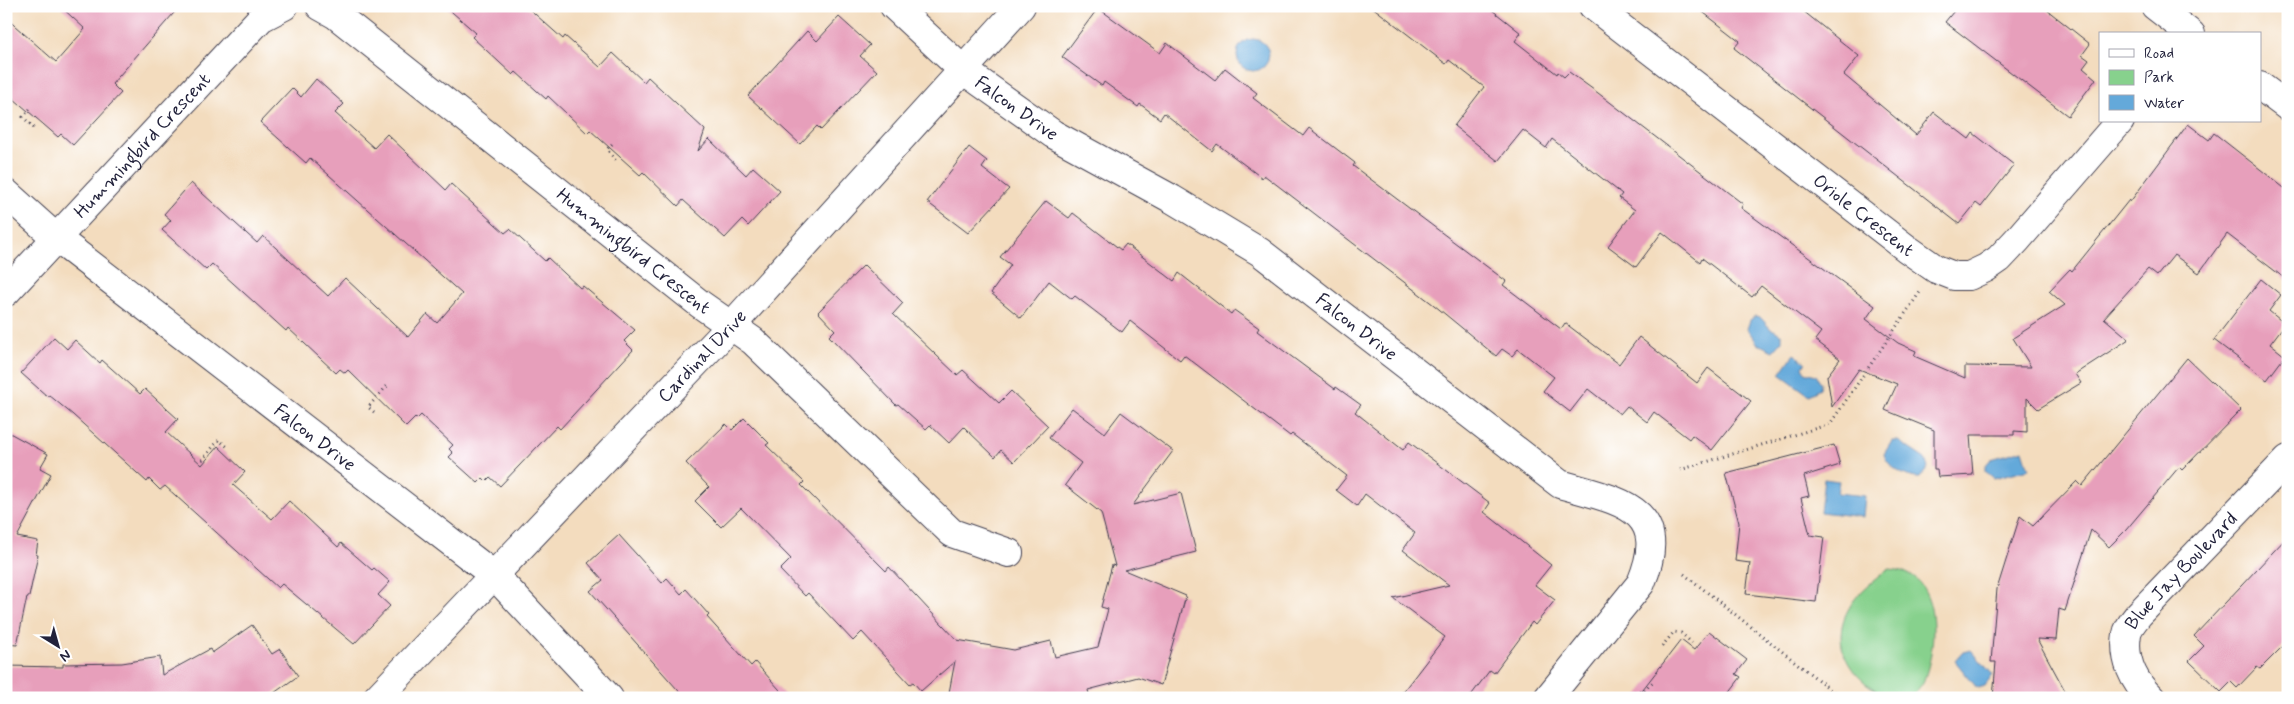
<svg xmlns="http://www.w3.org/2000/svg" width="2294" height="704" viewBox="0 0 2294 704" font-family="Mynerve,sans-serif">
<rect width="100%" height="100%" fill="#fff"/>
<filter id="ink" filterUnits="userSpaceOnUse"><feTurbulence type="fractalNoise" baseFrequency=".02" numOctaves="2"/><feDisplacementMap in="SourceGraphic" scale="10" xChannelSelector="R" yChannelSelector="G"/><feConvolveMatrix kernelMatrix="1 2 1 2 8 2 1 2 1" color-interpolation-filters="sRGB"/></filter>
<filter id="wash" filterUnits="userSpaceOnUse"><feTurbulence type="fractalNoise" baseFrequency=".0096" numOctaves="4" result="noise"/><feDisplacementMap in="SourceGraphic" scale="20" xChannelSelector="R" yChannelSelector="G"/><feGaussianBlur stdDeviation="1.12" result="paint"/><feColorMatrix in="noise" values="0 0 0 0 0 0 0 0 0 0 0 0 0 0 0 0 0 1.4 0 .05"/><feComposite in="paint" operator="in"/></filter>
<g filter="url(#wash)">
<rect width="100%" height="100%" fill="#f3dcbe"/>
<path fill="#87d18d" stroke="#547a64" d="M1888 569C1942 570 1938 644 1924 680 1922 686 1915 692 1910 698 1904 698 1896 699 1891 697 1854 684 1828 647 1848 610 1856 593 1874 581 1888 569Z"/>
<path fill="#64a9da" stroke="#43668a" d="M1237 55a16 16 0 1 1 32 0a16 16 0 1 1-32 0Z
M1755 316 1760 317 1769 327 1782 335V341L1773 351 1758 344 1747 329 1750 320Z
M1794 354 1806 363 1803 366 1805 372 1816 375 1821 383 1820 389 1809 395 1780 374Z
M1892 441H1898L1925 459 1928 468 1920 478C1907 479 1887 467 1884 454Z
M2023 450 2029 469 1994 478 1985 471V466L1991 459Z
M1824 479 1839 481 1837 493 1865 496 1863 517 1820 512Z
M1971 650 1993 675 1985 686 1977 688 1955 661 1963 652Z"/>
<g id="blocks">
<path fill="#e79fbb" d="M60 6H180L112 84 121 93 73 145 61 134 58 137 6 92V18L56 62 85 29Z
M445 6H526L563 39 565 36 600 67 613 53 644 82 648 77 705 130 698 151 709 139 746 175 753 167 780 191 748 226 742 220 725 238 683 200 678 206 643 172 640 175 590 130 587 133 548 96 546 99 516 72 513 75 472 37 476 33Z
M1371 6H1487L1521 33 1515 41 1557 74 1558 72 1564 77 1569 72 1598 93 1743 204 1741 208 1875 306 1866 319 1898 343 1916 351 1914 356 1965 378V366L2031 367 2013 338 2065 305 2049 291 2070 269 2072 271 2129 200 2130 202 2188 124 2209 140 2214 133 2288 191V281L2227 234 2199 273 2174 255 2157 276 2148 269 2104 318 2129 339 2075 374 2081 383 2038 409 2027 398V432L2014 431V435H1970L1973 475 1938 477 1937 469H1934V430L1885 410 1897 384 1859 369 1832 407 1827 376 1840 359 1815 340 1821 332 1761 286 1752 297 1702 258 1700 262 1662 232 1636 267 1608 246 1635 210 1619 198 1622 194 1552 139 1546 148 1523 130 1498 161 1454 126 1484 87 1449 60 1446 64Z
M1695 6H1797L1859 56 1844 75 1916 135 1934 112 1969 139 1973 133 2014 165 1981 207 1976 203 1959 224 1734 48 1740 41Z
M1958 6H2042L2090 44 2082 55 2089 60 2083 68 2096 79 2068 116 1945 22Z
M1098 8 1160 53 1167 43 1215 80 1225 68 1257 93 1253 98 1303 136 1309 128 1355 163 1353 166 1506 281 1503 285 1561 329 1565 323 1619 364 1639 337 1697 383 1708 368 1751 401 1712 450 1692 435 1689 439 1654 412 1647 422 1627 406 1620 414 1588 389 1570 412 1543 391 1554 377 1518 349 1512 356 1502 349 1496 356 1434 305 1264 175 1262 178 1217 144 1212 151 1164 113 1160 119 1140 104 1138 107 1104 82 1102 86 1062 57Z
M839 17 870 45 860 56 877 71 821 130 817 126 800 144 748 96 807 31 817 41Z
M316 79 344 104 335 113 374 148 387 134 446 190 451 184 505 233 510 229 545 261 548 258 580 288 583 286 635 330 624 341 633 350 560 429 557 426 500 486 490 477 486 481 483 478 478 483 449 457 453 453 449 449 453 445 421 415 417 419 416 417 406 427 348 370 345 373 340 369 336 373 288 328 286 331 212 264 206 270 162 230 171 220 164 214 191 183 257 243 263 236 328 296 345 278 408 337 427 314 437 323 462 294 310 158 306 163 260 122 292 88 301 97Z
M969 147 987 161 982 168 1009 189 968 233 927 202Z
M1046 201 1069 218 1073 213 1121 250 1126 244 1174 281 1179 273 1231 314 1234 310 1259 328 1257 331 1335 389 1336 387 1361 405 1355 412 1403 450 1409 442 1490 503 1484 512 1551 565 1535 585 1555 600 1535 625 1532 622 1494 673 1490 670 1469 698H1398L1445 637 1393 598 1449 585 1403 550 1415 533 1365 494 1357 506 1336 490 1347 476 1292 434 1290 436 1184 355 1180 360 1130 321 1122 332 1075 296 1072 299 1049 281 1021 318 991 293 1011 265 1000 257Z
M864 265 903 303 893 314 957 375 963 370 999 403 1011 391 1048 426 1014 462 1001 450 995 457 964 427 949 443 930 425 926 429 898 404 896 405 829 336 835 330 818 312Z
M2261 279 2281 295 2269 311 2285 324 2270 344 2285 356 2267 380 2214 340Z
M54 337 67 349 75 340 100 363 102 360 140 394 145 389 178 419 166 432 202 465 218 446 245 472 233 485 272 519 289 501 338 547 341 543 372 570 374 568 390 582 378 595 390 606 354 644 282 584 278 588 165 486 160 490 149 479 147 482 73 415 49 395 48 397 21 373Z
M2187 358 2241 410 2182 470 2179 467 2126 530 2109 547 2091 530 2065 611 2059 609 2056 640 2037 639 2069 698H1993L1996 662H1991L1997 589 2020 516 2033 526 2077 481 2082 486Z
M1072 408 1105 433 1121 412 1173 451 1133 505 1181 493 1196 552 1124 570 1186 596 1161 685 1138 677 1088 690 1090 698H948L955 661 921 691 913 682 910 684 862 632 853 641 808 593 805 596 780 570 791 559 741 508 721 527 695 501 709 487 686 463 726 424 732 430 744 418 769 443 766 445 804 482 801 485 886 571 889 567 957 640 1014 650 1051 641 1055 657 1098 647 1108 609 1101 607 1112 565 1115 566 1101 513 1065 485 1081 463 1049 438Z
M6 431 48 454 40 468 51 474 17 537 38 541 36 555H38L29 597H27L17 645 6 644Z
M1834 445 1840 465 1804 476 1809 496 1801 498 1810 535 1824 537 1816 602 1746 594 1750 563 1735 561 1739 523 1726 473Z
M619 535 662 583 667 578 681 594 686 589 709 615 707 617 751 666 755 662 787 698H685L590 591 603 580 588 563Z
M2288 536V641L2260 669 2257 667 2237 688 2231 682 2221 692 2189 661 2204 646 2194 636Z
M252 625 272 654 280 649 298 676 267 698H6V666L63 667V664L122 663 160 657 162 675 210 649 212 653Z
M1709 631 1747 660 1736 674 1741 677 1725 698H1636L1681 640 1694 650Z"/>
</g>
</g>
<g filter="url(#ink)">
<use href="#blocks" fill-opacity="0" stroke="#413e4f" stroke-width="1"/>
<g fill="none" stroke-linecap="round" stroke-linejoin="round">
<g stroke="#413e4f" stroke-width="30">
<g id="minor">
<path id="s1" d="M320 6 336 15 700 304 753 341 952 533 1009 553"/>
<path id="s2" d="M894 6 963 70 1053 134 1172 199 1260 252 1560 484C1618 501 1673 507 1641 583L1548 698"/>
<path id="s3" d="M1593 6 1906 248 1936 269 1954 276H1969L1986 268 1999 259 2017 240 2120 121"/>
<path d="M2155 6 2191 34"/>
<path d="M2260 86 2288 107"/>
<path id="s4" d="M6 193 55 237 495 576 609 698"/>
<path id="s5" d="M6 292 261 18 284 6"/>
<path id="s6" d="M377 698 731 326 1021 6"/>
<path id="s7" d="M2151 698C2133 681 2123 659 2127 634 2128 627 2135 619 2139 614L2288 459"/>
</g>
</g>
<path stroke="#413e4f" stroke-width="3" stroke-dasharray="1 4" stroke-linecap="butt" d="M30 109 23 117 34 128
M612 144 607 149 616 161
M374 412 368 407 388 385
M202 460 219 440 229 448
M1680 470 1830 424 1920 292
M1684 574 1841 698
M1662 646 1674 632 1681 633 1692 643
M1615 697 1644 690 1654 681"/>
<use href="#minor" stroke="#fff" stroke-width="28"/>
</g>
</g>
<g text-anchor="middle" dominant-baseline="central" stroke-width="4.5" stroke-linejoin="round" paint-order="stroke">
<g font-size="19" fill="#22223b" stroke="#fff">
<text stroke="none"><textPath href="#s2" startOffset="160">Falcon Drive</textPath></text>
<text stroke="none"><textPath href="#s5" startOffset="200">Hummingbird Crescent</textPath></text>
<text stroke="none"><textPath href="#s3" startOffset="342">Oriole Crescent</textPath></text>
<text stroke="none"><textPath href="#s1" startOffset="398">Hummingbird Crescent</textPath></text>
<text stroke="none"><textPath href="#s2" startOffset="565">Falcon Drive</textPath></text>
<text stroke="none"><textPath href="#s6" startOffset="472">Cardinal Drive</textPath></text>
<text stroke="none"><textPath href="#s4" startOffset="394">Falcon Drive</textPath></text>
<text stroke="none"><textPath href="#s7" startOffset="155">Blue Jay Boulevard</textPath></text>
</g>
</g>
<rect width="2294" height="704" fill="none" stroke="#fff" stroke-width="25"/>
<rect x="2099" y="32" width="162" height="90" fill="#ffffff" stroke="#a7a7b1"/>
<rect x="2109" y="49" width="25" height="8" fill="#ffffff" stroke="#a7a7b1"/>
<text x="2144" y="58" font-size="15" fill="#22223b">Road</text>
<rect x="2109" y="70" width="25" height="15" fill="#87d18d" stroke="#a7a7b1"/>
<text x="2144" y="82" font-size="15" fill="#22223b">Park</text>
<rect x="2109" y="95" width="25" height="15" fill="#64a9da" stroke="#a7a7b1"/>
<text x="2144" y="108" font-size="15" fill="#22223b">Water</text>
<g transform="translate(58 646) rotate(143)" stroke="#ffffff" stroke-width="4" paint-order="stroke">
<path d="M0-4L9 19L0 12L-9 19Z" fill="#22223b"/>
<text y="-8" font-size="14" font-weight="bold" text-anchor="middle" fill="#22223b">N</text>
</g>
</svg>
